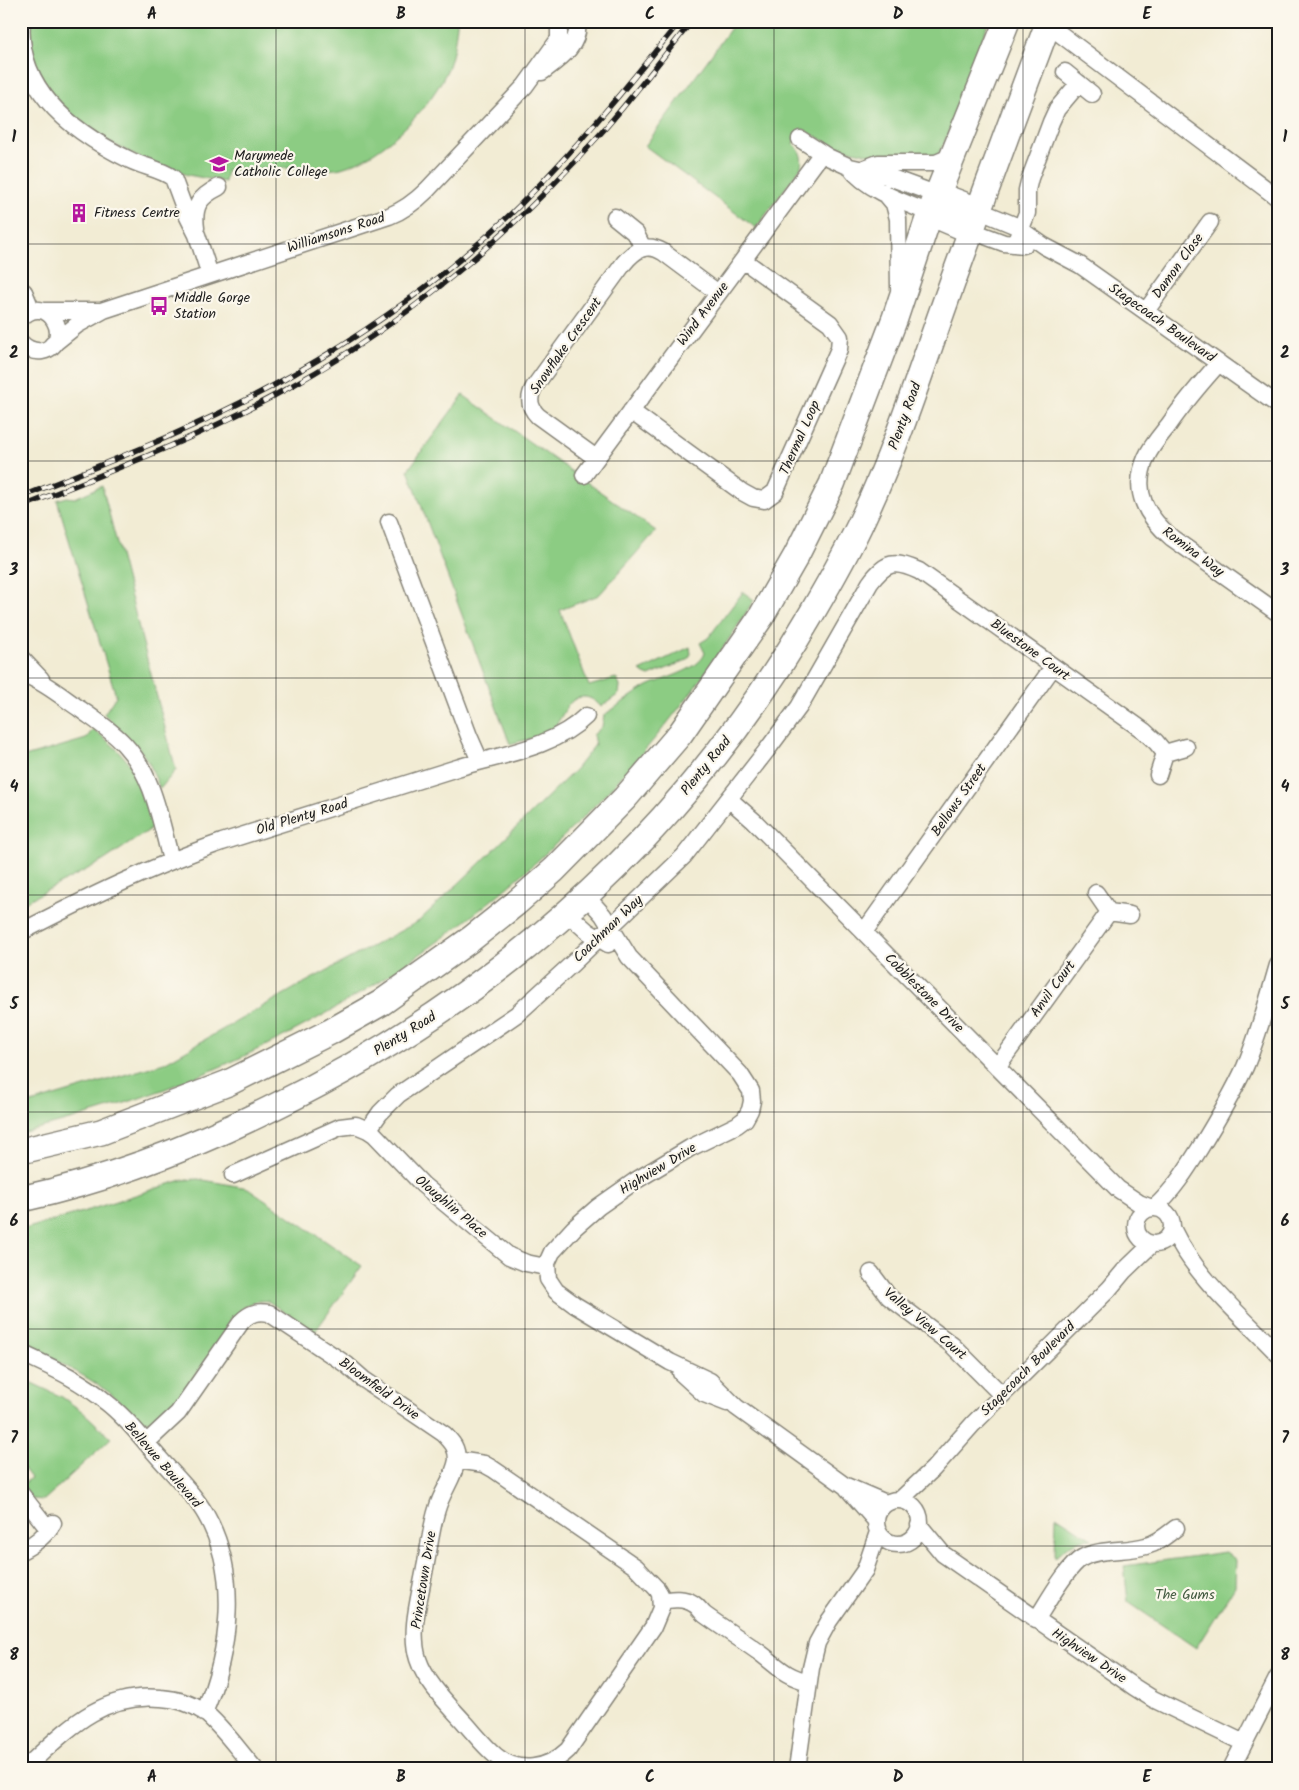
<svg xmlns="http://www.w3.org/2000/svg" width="1299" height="1790" viewBox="0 0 1299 1790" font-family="Kalam,sans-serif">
<rect width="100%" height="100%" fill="#fbf7ec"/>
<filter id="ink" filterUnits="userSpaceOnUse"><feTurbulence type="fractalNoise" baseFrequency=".02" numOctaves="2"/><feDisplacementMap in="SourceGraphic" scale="10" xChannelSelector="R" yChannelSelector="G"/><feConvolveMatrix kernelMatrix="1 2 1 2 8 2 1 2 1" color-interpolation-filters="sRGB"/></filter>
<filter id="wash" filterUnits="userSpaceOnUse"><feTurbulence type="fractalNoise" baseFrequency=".0096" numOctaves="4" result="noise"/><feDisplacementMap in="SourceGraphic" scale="20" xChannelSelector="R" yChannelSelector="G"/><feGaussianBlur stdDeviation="1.12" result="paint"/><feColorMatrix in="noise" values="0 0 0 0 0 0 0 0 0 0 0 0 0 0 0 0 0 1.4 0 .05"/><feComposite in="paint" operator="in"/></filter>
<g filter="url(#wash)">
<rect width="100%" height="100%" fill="#f2ecd4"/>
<path fill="#8ccc83" stroke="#547450" d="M28 21H457V25C455 39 454 52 449 66 433 106 383 157 341 168 330 171 315 168 303 168 278 168 252 169 227 170L225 182 188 175 149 163 95 134 53 99 34 63 27 28Z
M736 21H989L944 144 938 154 933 157C881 156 848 158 803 129L793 143C800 150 803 157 801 167L756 228 645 146Z
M463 395 656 531 599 595 560 610 589 686 616 678 620 686 619 694 601 707C597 702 592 698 585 697 565 696 564 720 551 730 540 738 523 740 510 744L408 470Z
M102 486 176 770 160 789 150 765 141 751 104 714 116 696 57 500 67 497 75 498Z
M743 592 754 600C631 800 455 957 242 1057 171 1090 97 1114 21 1133V1106L164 1063 302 984 419 921 478 865 576 769 595 745 593 735 602 727 604 715C618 706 632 695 646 687 662 678 699 671 705 653L700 643 708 638Z
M690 647 691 654 687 660 649 676 644 674 640 671Z
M93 729C135 761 140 777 154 827L103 861 21 904V758L86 739Z
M198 1179 248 1188 362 1266 314 1333 268 1301C258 1300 252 1302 243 1307L173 1408C165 1415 158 1423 146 1421 131 1419 121 1402 110 1393 82 1373 52 1359 21 1343V1230L89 1210 182 1180Z
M21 1378 62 1397 83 1412 111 1438 44 1500 32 1499 22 1485 31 1478 21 1465Z
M1056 1516 1092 1539C1073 1540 1068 1545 1055 1558Z
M1226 1552 1236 1560 1235 1586 1196 1648 1128 1602 1124 1566Z"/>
</g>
<g filter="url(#ink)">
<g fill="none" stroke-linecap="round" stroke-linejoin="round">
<g stroke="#878478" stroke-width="19">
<path id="minor" d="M22 21C16 90 74 133 130 160 144 167 161 169 173 178L186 213 197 235 210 275
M1047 24 1278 198
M542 72C559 59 581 45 577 21
M1065 72 1092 94
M800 139 828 157 850 167 878 173 938 195
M850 167C865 189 905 203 930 213
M865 168 878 163H936L953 156
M884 192 894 204 898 219 899 288
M980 211 1014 225 1044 246 1080 265 1278 405
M615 217 636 234 643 248
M196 228C193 206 199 197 219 187
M972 231 1004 243 1024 245
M1015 244 1027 213V190L1030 178 1051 122 1057 109 1079 83
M21 291 24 292 32 311
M44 311H99
M1146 311 1210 222
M21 318C49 290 76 343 42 351 34 352 27 349 21 343
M52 345 77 325 104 310 389 216C404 210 415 202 427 190L525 86 559 39V21
M1219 363C1201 383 1184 403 1168 426 1160 436 1151 446 1146 458 1131 492 1147 517 1172 538L1278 613
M631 411 742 492 753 498 764 500 775 492 839 349 840 337 830 323 743 260
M596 458 538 416C529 407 528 398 534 387L624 263C635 250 646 242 663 252L718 293
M584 475 822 153
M389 522 469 736 480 761
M21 658 41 679
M21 673C43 681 61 696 80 709 95 720 111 730 124 744 154 776 160 820 171 860
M1158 775 1165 753 1186 747
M729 799 754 821 1118 1189 1139 1203 1152 1208
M1096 893 1109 912 1130 915
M586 896 603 915 629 957 740 1074 751 1091 752 1101 750 1110 745 1119 737 1125 690 1148 635 1181 598 1207 574 1228 552 1252 547 1263 548 1279 556 1291 575 1305 670 1362 710 1381 736 1407 844 1485 886 1503
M567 913 587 931 608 944
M21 932C87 898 152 866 222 842 300 817 379 793 457 768 499 755 554 748 586 716
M864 932 1053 667
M997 1067 1109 912
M368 1130 374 1134 423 1185 509 1256 526 1263 546 1267
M233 1175 340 1127 356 1125 368 1130 380 1113 398 1095 517 1014 573 963 684 856 767 750 799 707 870 583C886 561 895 560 919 571L1144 731 1156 742 1165 753
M1154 1208C1173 1191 1187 1169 1200 1148 1216 1122 1232 1095 1245 1067 1259 1034 1268 999 1278 965
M1136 1226a18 18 0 1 1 36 0a18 18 0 1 1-36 0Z
M1172 1228C1195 1277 1240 1314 1278 1354
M871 1273 889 1297 952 1345 1002 1395
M21 1353C51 1367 81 1380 106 1402 127 1418 143 1440 161 1460 177 1478 194 1494 206 1515 240 1575 230 1651 204 1713
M681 1373 704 1394 727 1403
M146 1443 178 1413 242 1321C250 1313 257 1311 269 1313L347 1365 363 1379 444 1434C453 1443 457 1448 457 1460L484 1464 493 1469 636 1567 657 1589 660 1594 661 1608 653 1627 568 1750C548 1769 519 1775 496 1756 484 1746 475 1734 465 1723 448 1704 426 1683 418 1659 409 1630 420 1597 425 1568 429 1549 431 1528 437 1509 442 1491 454 1478 457 1460
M847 1488 876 1521
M21 1494 49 1530
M900 1500 933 1469 973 1424 1109 1289 1124 1271 1152 1244
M876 1522a22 22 0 1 1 44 0a22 22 0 1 1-44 0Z
M919 1525 943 1554 1134 1687 1153 1699 1244 1743
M21 1551C33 1545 46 1535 53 1523
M661 1602C671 1598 685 1598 694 1604 699 1607 701 1612 705 1615 723 1628 742 1640 760 1653 779 1667 784 1676 809 1682
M1036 1620C1046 1605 1067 1566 1082 1558 1100 1548 1126 1552 1146 1546 1158 1543 1167 1535 1176 1528
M24 1769C66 1731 100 1692 161 1698 176 1699 191 1703 204 1712 222 1726 239 1751 255 1769
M797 1769 811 1668 817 1643 829 1621 865 1570 878 1532
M1231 1769 1278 1677"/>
</g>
<g stroke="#878478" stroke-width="28">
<path id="highway" d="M938 195 980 211
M930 213 972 231
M21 1151 101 1132 228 1083 330 1032 381 1003 471 939 515 904 554 870 625 798 680 734 761 617 796 556 832 484 895 318 930 213 1007 21
M21 1199C108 1180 191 1148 270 1109 500 997 683 835 812 613 830 582 848 551 863 518 894 453 916 385 940 317 975 218 1012 120 1049 21"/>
</g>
<use href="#minor" stroke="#fff" stroke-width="16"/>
<use href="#highway" stroke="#fff" stroke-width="25"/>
<g stroke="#1c1c1c" stroke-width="5.5">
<path id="rail" d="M21 497C114 460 207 424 294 374 374 328 453 271 519 206 577 148 628 85 680 21
M21 507C114 470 208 434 295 384 407 322 517 229 601 133 633 97 662 58 692 21"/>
</g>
<use href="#rail" stroke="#fbf7ec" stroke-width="4" stroke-dasharray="11" stroke-linecap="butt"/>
</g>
</g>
<path fill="none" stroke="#1c1c1c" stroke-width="1" stroke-opacity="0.55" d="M276 21V1769M525 21V1769M774 21V1769M1023 21V1769M21 244H1278M21 461H1278M21 678H1278M21 895H1278M21 1112H1278M21 1329H1278M21 1546H1278"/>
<defs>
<g id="school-bare" transform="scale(1.5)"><path d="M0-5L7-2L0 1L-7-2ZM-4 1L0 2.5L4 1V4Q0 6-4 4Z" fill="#b5179e" stroke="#fbf7ec" stroke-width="2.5" paint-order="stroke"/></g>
<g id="building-bare" transform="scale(1.5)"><path d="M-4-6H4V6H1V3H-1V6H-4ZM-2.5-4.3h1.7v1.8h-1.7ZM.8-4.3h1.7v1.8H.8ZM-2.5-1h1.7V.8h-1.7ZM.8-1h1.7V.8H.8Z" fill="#b5179e" stroke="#fbf7ec" stroke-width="2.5" paint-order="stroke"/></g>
<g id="bus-bare" transform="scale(1.5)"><path d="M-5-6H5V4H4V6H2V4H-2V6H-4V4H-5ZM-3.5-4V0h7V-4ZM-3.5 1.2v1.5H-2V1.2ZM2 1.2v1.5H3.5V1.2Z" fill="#b5179e" stroke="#fbf7ec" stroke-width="2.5" paint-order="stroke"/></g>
</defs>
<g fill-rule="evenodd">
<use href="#school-bare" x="219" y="164"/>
<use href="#building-bare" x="79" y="213"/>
<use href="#bus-bare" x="159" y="306"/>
</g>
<g text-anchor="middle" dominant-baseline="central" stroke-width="4.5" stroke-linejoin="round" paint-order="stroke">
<g font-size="14" fill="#1c1c1c" stroke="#fbf7ec" text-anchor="start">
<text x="234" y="156">Marymede<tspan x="234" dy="16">Catholic College</tspan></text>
<text x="94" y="213">Fitness Centre</text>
<text x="174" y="298">Middle Gorge<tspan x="174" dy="16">Station</tspan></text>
</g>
<g font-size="14" fill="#1c1c1c" stroke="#fbf7ec">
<text transform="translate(336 233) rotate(-18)">Williamsons Road</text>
<text transform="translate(1178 266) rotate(-54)">Damon Close</text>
<text transform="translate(703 314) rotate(-53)">Wind Avenue</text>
<text transform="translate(1162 323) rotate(35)">Stagecoach Boulevard</text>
<text transform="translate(566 346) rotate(-55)">Snowflake Crescent</text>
<text transform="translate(905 416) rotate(-70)">Plenty Road</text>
<text transform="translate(800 438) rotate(-66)">Thermal Loop</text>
<text transform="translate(1193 552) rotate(37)">Romina Way</text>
<text transform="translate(1030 650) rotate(36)">Bluestone Court</text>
<text transform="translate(706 766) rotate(-51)">Plenty Road</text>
<text transform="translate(959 800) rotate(-55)">Bellows Street</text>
<text transform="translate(302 817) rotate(-17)">Old Plenty Road</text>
<text transform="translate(608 929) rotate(-44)">Coachman Way</text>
<text transform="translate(1053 989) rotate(-54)">Anvil Court</text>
<text transform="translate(924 993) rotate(45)">Cobblestone Drive</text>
<text transform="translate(405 1034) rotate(-32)">Plenty Road</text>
<text transform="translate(658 1169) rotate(-31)">Highview Drive</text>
<text transform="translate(451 1207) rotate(40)">Oloughlin Place</text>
<text transform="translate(925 1324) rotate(40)">Valley View Court</text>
<text transform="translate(1028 1369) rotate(-45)">Stagecoach Boulevard</text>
<text transform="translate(379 1389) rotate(36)">Bloomfield Drive</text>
<text transform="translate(163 1465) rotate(49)">Bellevue Boulevard</text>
<text transform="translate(424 1580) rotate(-81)">Princetown Drive</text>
<text transform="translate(1089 1656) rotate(34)">Highview Drive</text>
</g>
<g font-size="14" fill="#435a40" stroke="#fbf7ec">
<text x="1185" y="1595">The Gums</text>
</g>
</g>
<rect width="1299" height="1790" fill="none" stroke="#fbf7ec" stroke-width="55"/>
<rect x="28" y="28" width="1244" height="1734" fill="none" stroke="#1c1c1c" stroke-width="2"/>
<g font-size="16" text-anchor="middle" font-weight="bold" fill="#1c1c1c">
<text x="152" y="19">A</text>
<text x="401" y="19">B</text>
<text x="650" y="19">C</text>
<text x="898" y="19">D</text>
<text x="1147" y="19">E</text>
<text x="14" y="142">1</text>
<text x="1285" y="142">1</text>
<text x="14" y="358">2</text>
<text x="1285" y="358">2</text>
<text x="14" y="575">3</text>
<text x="1285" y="575">3</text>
<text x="14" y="792">4</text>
<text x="1285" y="792">4</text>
<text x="14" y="1009">5</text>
<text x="1285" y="1009">5</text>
<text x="14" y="1226">6</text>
<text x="1285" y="1226">6</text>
<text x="14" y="1443">7</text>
<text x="1285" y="1443">7</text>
<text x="14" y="1660">8</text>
<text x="1285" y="1660">8</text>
<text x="152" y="1782">A</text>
<text x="401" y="1782">B</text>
<text x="650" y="1782">C</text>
<text x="898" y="1782">D</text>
<text x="1147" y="1782">E</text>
</g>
</svg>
